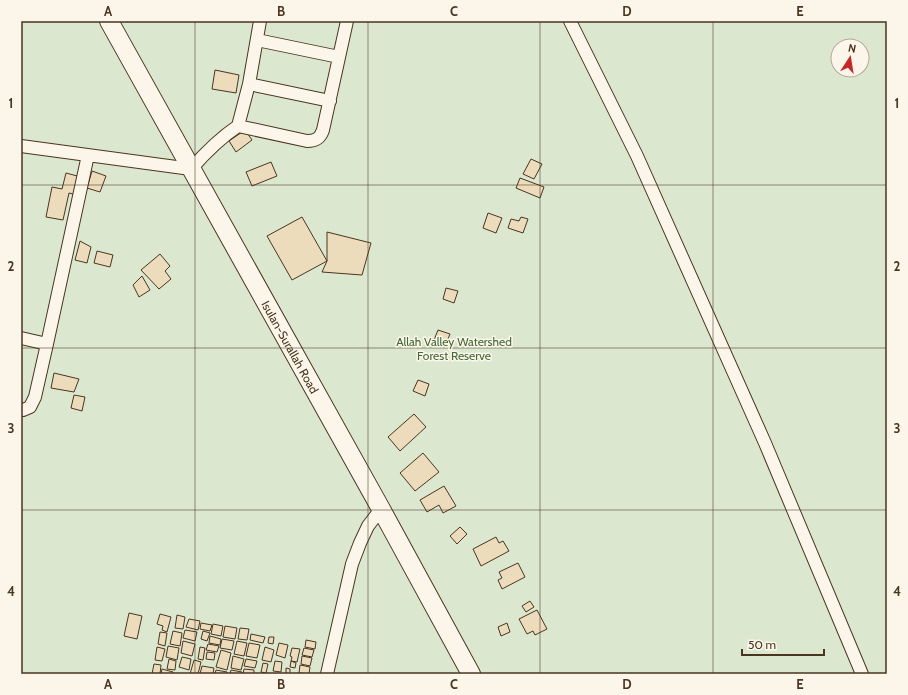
<svg xmlns="http://www.w3.org/2000/svg" width="908" height="695" viewBox="0 0 908 695" font-family="Cabin,sans-serif">
<rect width="100%" height="100%" fill="#fbf6e9"/>
<path fill="#dce7d0" stroke="#887966" fill-rule="evenodd" d="M21 21H887V674H21ZM838 46H862V70H838Z"/>
<path fill="#ecdcbc" stroke="#4a3520" d="M215 70 239 75 236 93 212 89Z
M245 130 252 140 236 152 229 141Z
M531 159 542 164 534 179 523 174Z
M271 162 277 176 252 186 246 172Z
M92 171 106 176 100 192 87 188Z
M66 173 81 177 77 195 69 193 63 220 46 217 52 187 62 189Z
M520 178 544 187 540 198 516 188Z
M488 213 502 218 496 233 483 228Z
M302 217 327 261 292 280 267 236Z
M521 217 528 219 523 233 508 228 511 219 519 221Z
M327 232 371 243 362 275 322 272 327 261Z
M80 241 91 247 87 263 75 260Z
M97 251 113 255 110 267 94 263Z
M160 254 170 266 165 271 171 279 159 289 141 270Z
M142 276 150 290 139 297 133 285Z
M446 288 458 291 454 303 443 299Z
M438 330 450 334 446 344 434 340Z
M54 373 79 379 74 392 51 388Z
M418 380 429 384 425 396 413 391Z
M74 395 85 397 82 411 71 408Z
M414 414 426 427 400 451 388 437Z
M423 453 439 472 415 491 400 473Z
M444 486 456 506 443 513 439 505 427 512 420 500Z
M460 527 467 534 457 544 450 536Z
M496 537 499 543 503 541 509 551 481 566 473 549Z
M518 563 525 577 502 589 498 580 502 578 499 572Z
M530 601 534 607 526 612 522 606Z
M537 610 547 629 535 635 533 631 527 634 519 619Z
M129 613 142 616 137 639 124 636Z
M160 614 171 617 167 632 162 630 163 626 157 624Z
M177 615 185 617 183 629 175 628Z
M189 619 200 621 198 630 186 627Z
M201 623 212 625 210 631 200 629Z
M507 623 510 632 501 636 498 627Z
M213 624 223 626 221 636 211 634Z
M225 626 237 628 235 639 223 637Z
M240 628 249 629 247 640 238 639Z
M185 630 197 632 195 641 183 638Z
M173 631 182 633 180 646 170 644Z
M203 631 210 633 207 641 201 639Z
M160 632 167 633 165 646 158 644Z
M251 634 265 637 263 643 250 640Z
M210 636 221 639 220 645 209 643Z
M269 637H274L273 644 268 643Z
M222 639 234 641 232 650 220 648Z
M306 640 316 642 315 649 305 647Z
M183 641 195 644 192 656 181 653Z
M237 641 247 643 244 656 234 654Z
M249 643 260 645 257 658 246 656Z
M279 643 288 645 285 658 276 655Z
M208 644 219 646 217 652 206 650Z
M168 646 179 648 177 660 166 657Z
M157 647 165 649 162 661 155 660Z
M200 647 205 648 203 660 198 659Z
M265 647 274 650 271 662 262 660Z
M292 648 300 649 297 662 291 661 292 657 290 656Z
M304 648 314 650 312 657 302 655Z
M221 650 231 653 227 670 216 667Z
M207 652 215 653 214 660 206 659Z
M233 656 244 659 241 670 231 668Z
M302 656 312 658 310 666 301 664Z
M182 657 191 659 189 670 179 667Z
M169 659 176 661 175 670 167 669Z
M246 659 257 661 255 668 244 666Z
M194 660 201 662 198 674H190Z
M275 661 282 662 281 672 273 671Z
M291 661 296 663 295 668 290 667Z
M263 663 268 664 266 673 261 672Z
M154 664 161 665 160 674H152Z
M300 665 310 667 309 674 299 673Z
M202 666 214 668 213 674H200Z
M286 668 290 669V674L286 673Z
M162 669 173 672V674H161Z
M244 669 254 670V674H243Z
M216 670 227 672V674H215Z
M231 670 242 672 241 674H230Z"/>
<g fill="none" stroke-linecap="round" stroke-linejoin="round">
<g stroke="#4a3520" stroke-width="14">
<path id="minor" d="M570 21 637 156 765 443 862 674
M257 40 339 57
M249 84 330 101
M238 126 307 141C315 141 320 139 323 130L347 21
M21 146 191 169C206 152 220 138 238 126L249 84 260 21
M21 338 47 344
M21 410H23L30 407 35 397 47 344 88 155
M327 674 352 564 360 543 368 526 381 509"/>
</g>
<g stroke="#4a3520" stroke-width="20">
<g id="highway">
<path id="s1" d="M109 21 381 509 471 674"/>
</g>
</g>
<use href="#minor" stroke="#fbf6e9" stroke-width="12"/>
<use href="#highway" stroke="#fbf6e9" stroke-width="18"/>
</g>
<path fill="none" stroke="#4a3520" stroke-width="1" stroke-opacity="0.55" d="M195 21V674M368 21V674M540 21V674M713 21V674M21 185H887M21 348H887M21 510H887"/>
<g text-anchor="middle" dominant-baseline="central" stroke-width="3" stroke-linejoin="round" paint-order="stroke">
<g font-size="12" fill="#436837" stroke="#fbf6e9">
<text x="454" y="341">Allah Valley Watershed<tspan x="454" dy="14">Forest Reserve</tspan></text>
</g>
<g font-size="12" fill="#4a3520" stroke="#fbf6e9">
<text stroke="none"><textPath href="#s1" startOffset="373">Isulan-Surallah Road</textPath></text>
</g>
</g>
<rect width="908" height="695" fill="none" stroke="#fbf6e9" stroke-width="44"/>
<g transform="translate(850 58) rotate(12)"><circle r="19" fill="#fbf6e9" stroke="#b4a999"/>
<path d="M0-3L7 15L0 10L-7 15Z" fill="#c62828"/>
<text y="-6" font-size="11" font-weight="bold" text-anchor="middle" fill="#4a3520">N</text>
</g>
<path d="M742 649v6h82v-6" fill="none" stroke="#4a3520" stroke-width="2"/>
<text x="748" y="649" font-size="12" fill="#4a3520" stroke="#fbf6e9" stroke-width="3" paint-order="stroke">50 m</text>
<rect x="22" y="22" width="864" height="651" fill="none" stroke="#4a3520" stroke-width="1.5"/>
<g font-size="13" text-anchor="middle" font-weight="bold" fill="#4a3520">
<text x="108" y="16">A</text>
<text x="281" y="16">B</text>
<text x="454" y="16">C</text>
<text x="627" y="16">D</text>
<text x="800" y="16">E</text>
<text x="11" y="108">1</text>
<text x="897" y="108">1</text>
<text x="11" y="271">2</text>
<text x="897" y="271">2</text>
<text x="11" y="433">3</text>
<text x="897" y="433">3</text>
<text x="11" y="596">4</text>
<text x="897" y="596">4</text>
<text x="108" y="689">A</text>
<text x="281" y="689">B</text>
<text x="454" y="689">C</text>
<text x="627" y="689">D</text>
<text x="800" y="689">E</text>
</g>
</svg>
